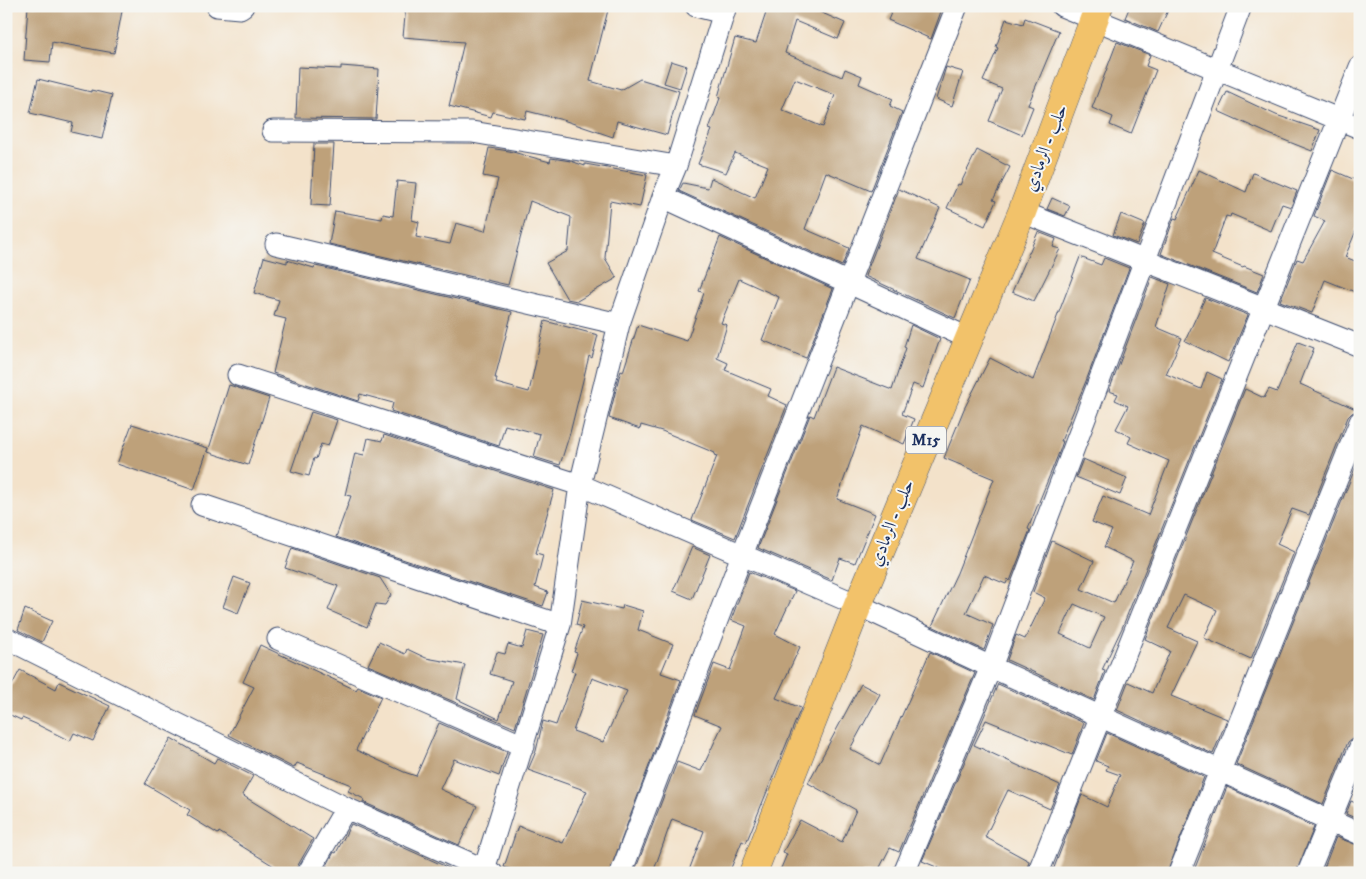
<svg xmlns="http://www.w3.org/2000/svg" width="1366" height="879" viewBox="0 0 1366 879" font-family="'IM FELL DW Pica',Amiri,serif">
<rect width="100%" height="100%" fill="#f6f6f2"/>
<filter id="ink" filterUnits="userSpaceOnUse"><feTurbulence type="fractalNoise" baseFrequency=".02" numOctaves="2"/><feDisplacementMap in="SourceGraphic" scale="10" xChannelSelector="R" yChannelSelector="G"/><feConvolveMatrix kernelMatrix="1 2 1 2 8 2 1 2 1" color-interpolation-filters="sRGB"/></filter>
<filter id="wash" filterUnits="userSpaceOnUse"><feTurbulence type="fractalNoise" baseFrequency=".0096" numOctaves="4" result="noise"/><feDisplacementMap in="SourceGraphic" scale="20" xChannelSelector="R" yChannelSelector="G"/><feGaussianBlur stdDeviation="1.12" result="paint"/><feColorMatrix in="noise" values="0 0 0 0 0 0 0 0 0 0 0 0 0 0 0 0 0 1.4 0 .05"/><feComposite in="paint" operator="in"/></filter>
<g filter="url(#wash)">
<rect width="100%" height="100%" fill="#f3e2ca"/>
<g id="blocks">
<path fill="#bea17a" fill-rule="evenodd" d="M28 6H123L114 53 52 42 50 62 24 60Z
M406 6H609L590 81 621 90 640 79 679 91 667 135 617 121 613 137 563 120 527 111 525 119 493 112 491 117 449 106 464 42 403 37Z
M760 6H806L845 23 838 39 795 21 785 53 842 77 845 69 862 76 859 84 893 99 890 106 902 112 871 191 826 172 805 229 849 248 842 266 679 191 683 183 708 188 711 178 755 198 768 166 735 153 726 173 698 164 712 130 709 129 720 98 718 97 735 38 756 43 767 10ZM795 79 835 95 823 127 782 110Z
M894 6H943L931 39 888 20Z
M1130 6H1170L1158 32 1125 18Z
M1025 18 1059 31 1028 105 1033 107 1022 135 989 121 1002 89 983 81 998 48 996 47 1006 19 1023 24Z
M1117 42 1150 55 1146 66 1156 70 1131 134 1110 125 1113 117 1092 108Z
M671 61 687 66 680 88 664 83Z
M341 66 379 69 376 119 296 118 298 67 341 69Z
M946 67 963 72 952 106 936 99Z
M38 79 91 92V90L112 95 102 139 71 132 73 123 30 113Z
M1227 92 1276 115 1320 130 1312 151 1269 134 1218 111Z
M314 144H334L330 206 311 205Z
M489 148 509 151 550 162 551 158 571 161 585 166V164L647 175 640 207 610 201 605 258 617 278 577 301 567 299 546 263 568 251 571 217 530 201 508 285 329 244 335 211 382 219 383 214 393 216 397 181 416 183 412 220 419 222 416 237 450 244 456 223 485 231 498 179 483 176Z
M977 150 1010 167 993 200 996 201 985 226 947 208 958 184 960 185Z
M1199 170 1246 192 1253 173 1297 191 1291 207 1282 204 1271 231 1231 214 1230 217 1226 216 1212 254 1243 267 1244 266 1264 274 1257 292 1161 254 1174 218 1177 219Z
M1332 170 1360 182V221L1345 257 1360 263V294L1325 280 1312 313 1280 301 1297 259 1303 261 1325 221 1314 216Z
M899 189 940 208 918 259 970 280 955 318 865 276Z
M1052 198 1070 206 1065 216 1047 209Z
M1121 214 1145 224 1137 244 1113 235Z
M1038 232 1056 239 1053 247 1060 249 1034 301 1012 292Z
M720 237 833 289 806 358 762 340 779 297 739 279 721 323 727 325 717 358 728 363 725 370 771 389 768 396 787 405 735 538 692 520 717 456 714 455 715 453 662 431 641 425 640 429 609 418 619 377 621 371 623 372 638 325 687 341 704 293 699 291Z
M264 257 287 263V260L314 268 315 266 325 268 512 312 495 378H497L496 383 529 392 545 321 598 335 592 358 589 356 570 433 560 465 534 457 540 434 505 425 499 446 391 411 393 403 360 394 358 401 273 373 286 319 274 316 279 300 254 293Z
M1080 257 1101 265 1104 258 1129 268 1086 381 1061 441H1063L1060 450 1028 529 1030 530 1010 581 1008 579 1006 584 984 575 966 613 993 625 984 650 932 626 957 573 994 479 944 458 964 409 990 358 1033 380Z
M1152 277 1170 284 1156 327 1182 338 1166 374 1201 389 1207 372 1222 379 1122 628 1102 670 1105 671 1094 700 1007 660 1016 635 1025 639 1045 598 1033 592 1052 541 1094 561 1081 589 1114 603 1133 561 1104 547 1112 530 1092 522 1103 496 1148 515 1169 461 1128 443 1131 437 1116 429 1128 406 1115 400 1118 394 1109 391ZM1074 604 1104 617 1090 648 1060 634Z
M1205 298 1248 315 1228 362 1185 341Z
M911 325 940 339 923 388 913 384 902 414 914 419 904 444 863 426 837 499 875 514 855 563 840 558 832 580 758 548 810 415 814 417 833 367 892 390 906 348 904 347Z
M1298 342 1314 348 1300 384 1358 410 1352 413 1348 417 1309 515 1292 509 1277 544 1294 552 1251 659 1204 638 1217 610 1184 595 1168 628 1197 641 1171 696 1227 719 1213 754 1117 710 1128 682 1152 693 1170 651 1145 639 1245 389 1264 398 1269 389 1277 392Z
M229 385 269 398 248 465 208 452Z
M311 412 337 420 328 446 321 444 316 459 314 458 309 476 291 471Z
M132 424 208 448 194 490 117 464Z
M384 435 554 490 536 553 543 555 535 587 548 592 543 606 336 537 351 496 345 495 355 453 364 455 368 438 382 441Z
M1360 456V724L1356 736 1348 742 1323 804 1236 764Z
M1083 459 1127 478 1120 495 1076 477Z
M692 547 710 555 692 599 673 591Z
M292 548 380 578 391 595 385 605 376 604 367 627 328 610 338 586 285 568Z
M749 572 795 591 775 634 800 647 776 698 801 708 746 843 742 841 729 873H688L704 831 672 819 653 873H634L677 762 701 771 722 726 695 715 714 664 730 670 746 626 731 620Z
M234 577 250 583 238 613 223 607Z
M582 600 622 609 623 605 643 611 638 630 673 644 661 673 681 680 609 873H520L504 867 518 826 563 843 587 791 528 770 536 751 543 721 556 725 575 672 571 671 577 653 574 652 583 627 576 625ZM592 678 627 691 603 742 573 731Z
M25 609 52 621 42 642 18 630Z
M527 631 543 635 515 728 368 665 379 642 405 654 407 649 426 658 465 665 457 699 499 719 512 681 490 674 497 652 505 654 508 644 522 648Z
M260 645 356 690 358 687 381 697 356 750 404 772 416 776 439 723 507 752 499 776 454 759 440 789 477 806 459 845 363 802 364 799 348 791 351 785 297 763 294 768 229 735 254 687 243 682Z
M930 652 975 673 899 852 890 848 877 873H779L787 854 783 852 800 820 842 842 856 810 808 783 861 684 880 694 850 749 880 765Z
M20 670 56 689 59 682 110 706 93 741 74 733 70 741 36 724 22 718 21 720 6 713V696Z
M998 684 1084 723 1072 755 986 720 974 745 1060 785 1050 809 1008 790 985 837 1029 861 1026 873H951L922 861Z
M1107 733 1204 777 1167 873H1052L1082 795 1107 807 1120 775 1106 770 1108 766 1096 761Z
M171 738 214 763 217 758 253 776 242 795 313 839 297 867 296 873H285L219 832 218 834 187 815 190 810 145 784Z
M1227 787 1314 827 1296 873H1193Z
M1351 801 1360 805V820L1346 814Z
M351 824 449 868 447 873H323L334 852 336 853Z
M1336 837 1360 846V873H1322Z"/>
</g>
</g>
<g filter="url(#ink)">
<use href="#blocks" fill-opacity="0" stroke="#3b4a6e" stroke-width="1"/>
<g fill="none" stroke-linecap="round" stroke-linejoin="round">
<g stroke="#3b4a6e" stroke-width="23">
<path id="street" d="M217 6 240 8 243 6
M696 6 724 13
M1062 6 1360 128
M273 131 472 132 676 166
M663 197 968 338
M1022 212 1360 346
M276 244 619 324
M238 375 580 485 858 605 991 667 1360 834
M202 505 560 625
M6 638 346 808 492 873
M278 639 524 746
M308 873 346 808
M483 873 560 625 580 485 619 324 663 197 676 166 726 6
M621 873 742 555 957 6
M904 873 991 667 1241 6
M1038 873 1360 67
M1179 873 1360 422
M1308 873 1360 747"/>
</g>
<g stroke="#3b4a6e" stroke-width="29">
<path id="highway" d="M753 873 858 605 1022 212 1099 6"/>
</g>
<use href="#street" stroke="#fff" stroke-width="21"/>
<use href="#highway" stroke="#f2c26a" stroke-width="28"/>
</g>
</g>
<g text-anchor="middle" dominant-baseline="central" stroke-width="4" stroke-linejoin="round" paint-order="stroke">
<rect fill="#f6f6f2" stroke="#5d6b8a" stroke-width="1" x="906" y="426.5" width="40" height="27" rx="4"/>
<g font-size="16" font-weight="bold" fill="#1b2f5e">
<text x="926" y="440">M15</text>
</g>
<g font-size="18" fill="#1b2f5e" stroke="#f6f6f2">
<text transform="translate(1046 148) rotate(-69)">حلب - الرمادي</text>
<text transform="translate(892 523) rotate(-68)">حلب - الرمادي</text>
</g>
</g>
<rect width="1366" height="879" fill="none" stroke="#f6f6f2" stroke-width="25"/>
</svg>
